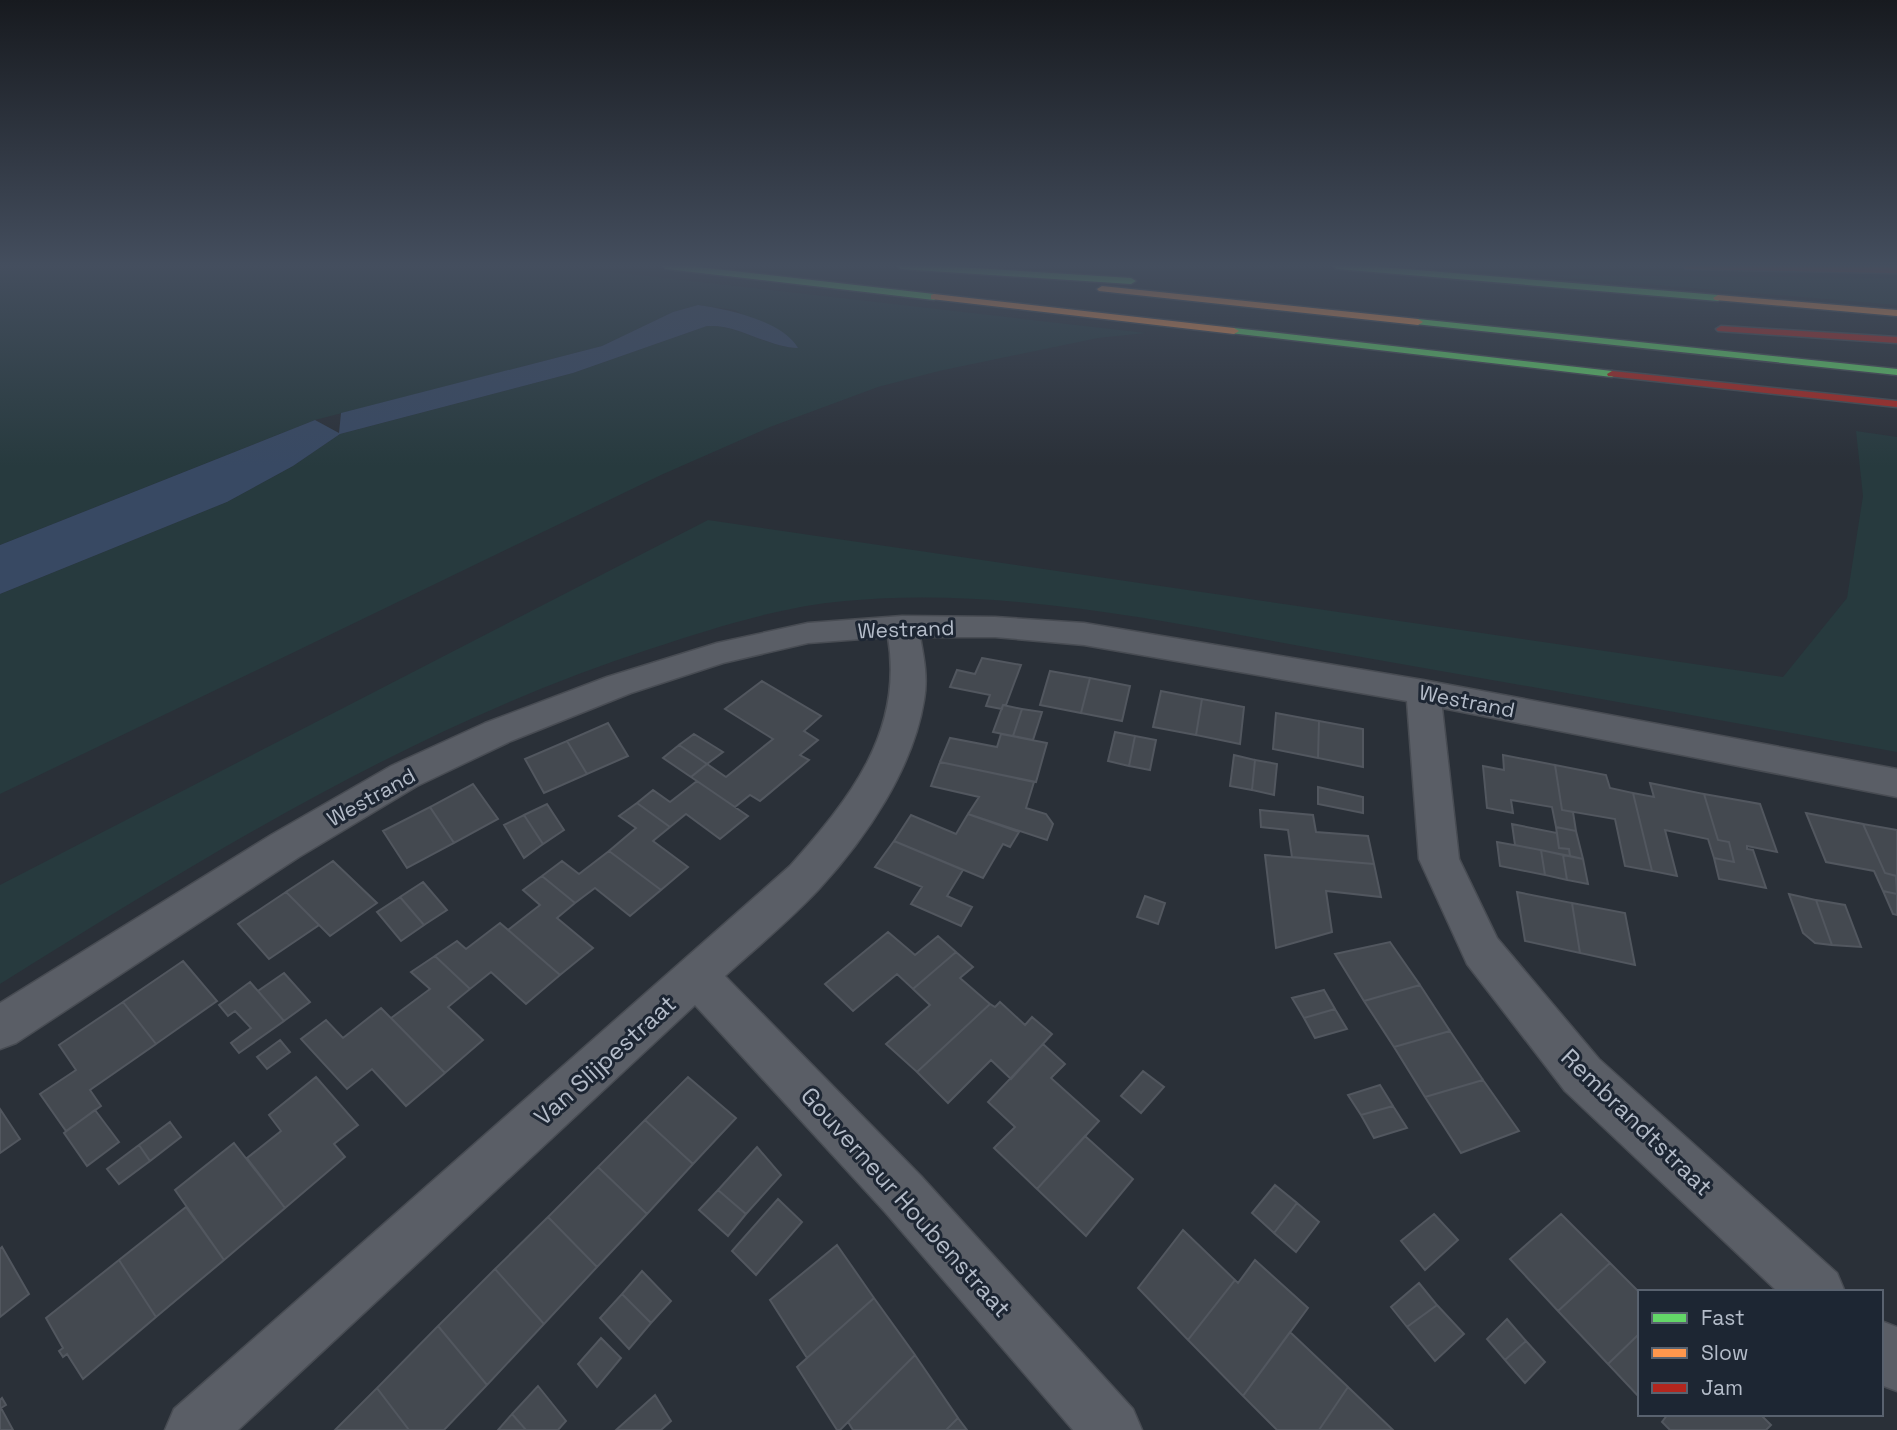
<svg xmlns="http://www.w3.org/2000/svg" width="1897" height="1430" viewBox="0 0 1897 1430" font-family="'Space Grotesk',sans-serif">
<rect width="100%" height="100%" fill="#2a3038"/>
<path fill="#273a3e" d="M0 266H560L1146 333 1098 338 939 371 878 387 770 427 661 475 0 794V594L227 502 293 466 340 434 573 373 707 326C739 324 765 347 797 348L735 310 698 305 673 312 602 346 315 420 0 545Z
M1536 275 1897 278V305Z
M1856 431 1897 437V752C1709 718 1521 685 1333 652 1172 623 1009 586 845 601 778 607 714 628 650 649 414 726 209 854 0 984V885L708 520 1783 677 1847 598 1863 496Z"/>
<path fill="#384963" d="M698 305C727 309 783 321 798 348 766 347 739 324 707 326L573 373 340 434 293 466 227 502 0 594V545L315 420 339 433 341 413 602 346 673 312Z"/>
<path fill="#444950" stroke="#52575f" stroke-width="2" d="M982 658 1021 665 1006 705H1003L1002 709 986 706 990 695 950 687 957 670 975 674Z
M1050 671 1090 678 1081 713 1040 705Z
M1090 678 1130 686 1122 721 1081 713Z
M762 681 821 716 804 731 818 740 800 755 809 760 760 801 750 795 735 807 691 777 707 764 726 777 773 739 725 709Z
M1161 691 1202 699 1196 735 1153 727Z
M1202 699 1244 707 1240 744 1196 735Z
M1003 705 1022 709 1013 736 993 732Z
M1022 709 1042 712 1033 740 1013 736Z
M1276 713 1319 721 1318 758 1273 749Z
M1319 721 1363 729V767L1318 758Z
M608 723 628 756 587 774 567 741Z
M1115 732 1135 736 1129 766 1108 761Z
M694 734 723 752 707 764 679 745Z
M1001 734 1047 743 1036 782 940 762 950 738 997 747Z
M1135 736 1156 740 1150 770 1129 766Z
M567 741 587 774 544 793 525 759Z
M679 745 707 764 691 777 663 758Z
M1234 755 1255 760 1252 790 1230 786Z
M1503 755 1555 765 1562 810 1573 812 1576 831 1556 827 1552 807 1511 800 1513 813 1487 808 1483 766 1504 770Z
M1255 760 1277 764 1274 795 1252 790Z
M940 762 1034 782 1026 808 1046 814 1053 824 1047 840 968 814 979 797 931 786Z
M1555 765 1606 775 1610 788 1633 793 1652 871 1625 866 1615 819 1562 810Z
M697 781 748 816 720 839 686 814 670 827 637 803 653 790 670 802Z
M1650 783 1704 794 1718 840 1729 842 1734 862 1714 858 1708 839 1665 830 1677 876 1652 871 1633 793 1654 797Z
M473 784 498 819 454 843 430 807Z
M1318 787 1363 797V813L1318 804Z
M1704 794 1760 804 1777 852 1747 846V849L1753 850 1766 888 1719 879 1714 858 1734 862 1729 842 1718 840Z
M637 803 670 827 653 841 688 867 661 890 609 851 636 828 619 816Z
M547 804 564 830 543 844 524 815Z
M430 807 454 843 407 868 383 831Z
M1260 810 1313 815 1316 832 1368 836 1374 864 1292 857 1288 830 1261 827Z
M1806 813 1863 824 1885 873 1896 876 1897 894 1883 891 1874 871 1826 862Z
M968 814 1019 832 1010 847 1003 844 983 878 894 841 911 815 956 834Z
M524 815 543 844 524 858 504 825Z
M1512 824 1557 833 1559 848 1569 849 1570 856 1515 845Z
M1863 824 1897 830V876L1885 873Z
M1556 827 1576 831 1583 859 1570 856 1569 849 1559 848Z
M894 841 963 870 947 896 972 907 961 926 911 904 922 887 875 867Z
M1497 842 1541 850 1545 875 1500 866Z
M1541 850 1563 855 1567 880 1545 875Z
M609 851 661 890 630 916 595 888 575 903 542 876 562 861 579 874Z
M1265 855 1374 864 1381 897 1326 891 1332 932 1276 948Z
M1563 855 1583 859 1588 884 1567 880Z
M333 861 377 903 330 936 286 892Z
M542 876 575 903 557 918 593 948 560 975 508 930 540 905 523 890Z
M423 882 447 910 424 925 400 897Z
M1883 891 1897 894V915L1893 914Z
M286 892 319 925 269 959 238 924Z
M1517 892 1572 903 1580 953 1525 941Z
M1789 894 1816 900 1832 945 1815 943 1803 933Z
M1145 896 1165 903 1158 924 1137 917Z
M400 897 424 925 401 941 377 912Z
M1816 900 1845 905 1861 947 1832 945Z
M1572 903 1625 913 1635 965 1580 953Z
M500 923 560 975 526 1004 491 972 470 989 435 956 457 941 466 949Z
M888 932 915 955 938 936 956 952 913 989 897 974 853 1011 825 984Z
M1390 942 1420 985 1364 1001 1335 954Z
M956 952 973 967 960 978 990 1004 917 1072 886 1044 930 1005 913 989Z
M435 956 470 989 448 1007 483 1040 445 1073 391 1018 430 989 411 972Z
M183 961 217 1001 156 1044 123 1002Z
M284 973 310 1002 284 1021 258 991Z
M250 982 284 1021 239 1053 231 1043 251 1028 235 1011 228 1016 219 1005Z
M1420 985 1450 1031 1394 1047 1364 1001Z
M1324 990 1335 1009 1304 1018 1292 998Z
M123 1002 156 1044 90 1090 101 1106 66 1131 40 1094 76 1070 59 1045Z
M1000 1002 1025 1025 1032 1017 1052 1034 1011 1079 991 1060 948 1103 917 1072 990 1004 995 1007Z
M381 1008 445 1073 406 1106 372 1069 347 1089 301 1039 326 1020 343 1038Z
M1335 1009 1347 1029 1315 1038 1304 1018Z
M1450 1031 1483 1080 1425 1097 1394 1047Z
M280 1040 290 1052 267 1069 257 1057Z
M1043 1044 1065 1064 1051 1078 1099 1121 1037 1189 994 1148 1015 1127 988 1102Z
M1143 1071 1164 1087 1141 1113 1121 1096Z
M316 1077 358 1125 334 1144 345 1157 285 1208 247 1158 281 1131 269 1115Z
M688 1077 736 1118 693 1164 645 1120Z
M1483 1080 1519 1131 1461 1153 1425 1097Z
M1380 1085 1393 1106 1361 1115 1348 1095Z
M1393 1106 1407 1128 1374 1138 1361 1115Z
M0 1109 20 1139 0 1153Z
M95 1110 119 1142 87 1166 64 1133Z
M645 1120 693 1164 647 1214 598 1167Z
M170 1122 181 1137 150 1161 139 1145Z
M1085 1136 1133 1179 1086 1236 1037 1189Z
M234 1143 285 1208 224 1260 175 1190Z
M139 1145 150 1161 119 1184 107 1169Z
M757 1147 781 1175 746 1214 718 1190Z
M598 1167 647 1214 597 1267 548 1217Z
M1275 1185 1297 1203 1274 1233 1252 1213Z
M718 1190 746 1214 728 1236 699 1210Z
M778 1199 802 1222 756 1275 732 1251Z
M1297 1203 1319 1222 1296 1252 1274 1233Z
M186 1207 224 1260 156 1317 119 1260Z
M1434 1214 1458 1240 1425 1270 1401 1241Z
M1561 1214 1610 1263 1558 1311 1510 1259Z
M548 1217 597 1267 544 1324 495 1269Z
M1183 1230 1235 1280 1188 1340 1138 1288Z
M837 1245 874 1298 807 1358 770 1300Z
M2 1247 29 1294 0 1317V1249Z
M119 1260 156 1317 83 1379 67 1354 63 1357 59 1351 63 1348 46 1318Z
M1255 1260 1308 1308 1243 1396 1188 1340 1235 1280 1238 1283Z
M1610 1263 1640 1293V1333L1608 1364 1558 1311Z
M495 1269 544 1324 487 1385 438 1326Z
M642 1271 671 1301 651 1323 622 1294Z
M1419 1283 1437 1305 1407 1327 1391 1307Z
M622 1294 651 1323 629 1349 600 1318Z
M874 1298 915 1355 840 1430H837L797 1367Z
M1437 1305 1464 1334 1435 1361 1407 1327Z
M1507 1319 1526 1341 1505 1360 1487 1339Z
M438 1326 487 1385 444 1430H409L377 1388Z
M1290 1332 1348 1387 1319 1430H1277L1243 1396Z
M1640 1333V1398L1608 1364Z
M601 1338 621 1358 597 1387 578 1364Z
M1526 1341 1545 1362 1525 1383 1505 1360Z
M915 1355 958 1418 946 1430H853L848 1422Z
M538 1386 566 1421 558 1430H526L512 1414Z
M1348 1387 1393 1430H1319Z
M377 1388 409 1430H335Z
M655 1395 671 1421 661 1430H616Z
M2 1398 6 1405 1 1408 13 1430H0V1400Z
M512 1414 526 1430H498Z
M1668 1414H1760L1771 1425 1766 1430H1670L1662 1422Z
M958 1418 967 1430H946Z"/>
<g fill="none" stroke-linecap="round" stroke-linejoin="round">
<g stroke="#484c53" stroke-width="3">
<path id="street" d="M902 616 995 617 1084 623 1423 680 1897 769V797L1442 708 1459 859 1497 938 1599 1059 1837 1273 1845 1292H1778L1565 1091 1467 964 1419 859 1407 701 1084 645 995 637H920C924 658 928 678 924 700 913 769 866 838 819 889 790 920 756 948 725 976L921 1176 1133 1409 1142 1430H1073L885 1212 695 1005 238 1430H165L174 1409 790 866C849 800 904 732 888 637L808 643 723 663 631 693 511 741 417 786 299 857 16 1043 0 1049V1003L271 835 391 766 485 723 607 677 717 643 808 623Z
M1881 1321 1897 1327V1391L1881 1385Z"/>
</g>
<g stroke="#474c53" stroke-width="3">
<path id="fast" d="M662 266H689L934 294 939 297 934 300 666 269Z
M897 266H942L1131 278 1136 281 1131 284 901 269Z
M1333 266H1369L1718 295 1723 298 1718 301 1337 269Z
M1418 319 1897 369V375L1415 324 1413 322Z
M1234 328 1612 371 1617 374 1612 377 1230 333V329Z"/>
</g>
<g stroke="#474c53" stroke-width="3">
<path id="slow" d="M1102 286 1418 319 1423 322 1418 325 1099 291 1097 289Z
M934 294 1234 328 1239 331 1234 334 931 299V295Z
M1718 295 1897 310V316L1715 300 1713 298Z"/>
</g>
<g stroke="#474c53" stroke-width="3">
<path id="jam" d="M1682 266 1897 267V273L1686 269Z
M1721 326 1897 337V343L1718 331 1716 329Z
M1612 371 1897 401V407L1608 376 1607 374Z"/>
</g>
<use href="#street" fill="#5a5e66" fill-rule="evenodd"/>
<use href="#fast" fill="#63d668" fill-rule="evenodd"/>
<use href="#slow" fill="#ff974d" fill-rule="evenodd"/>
<use href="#jam" fill="#b3261e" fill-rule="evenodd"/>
</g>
<linearGradient id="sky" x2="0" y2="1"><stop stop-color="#171a1f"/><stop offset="0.57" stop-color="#444e5e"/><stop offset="1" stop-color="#444e5e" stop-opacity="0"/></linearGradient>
<rect width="1897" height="466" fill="url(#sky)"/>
<g text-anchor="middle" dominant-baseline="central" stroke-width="6" stroke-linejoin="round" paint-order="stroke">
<g font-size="21" fill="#b4bcc9" stroke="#1d2633">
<text transform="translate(906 629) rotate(-2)">Westrand</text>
<text transform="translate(1467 701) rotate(11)">Westrand</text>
<text transform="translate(371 797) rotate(-29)">Westrand</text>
</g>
<g font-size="24" fill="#b4bcc9" stroke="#1d2633">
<text transform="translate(605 1060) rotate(-42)">Van Slijpestraat</text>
<text transform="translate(1637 1122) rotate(44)">Rembrandtstraat</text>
<text transform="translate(906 1202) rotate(48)">Gouverneur Houbenstraat</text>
</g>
</g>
<rect x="1638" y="1290" width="245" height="126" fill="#1d2633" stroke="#59626f" stroke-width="2"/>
<rect x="1652" y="1313" width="35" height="10" fill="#63d668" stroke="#59626f" stroke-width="2"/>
<text x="1701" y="1325" font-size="21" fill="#b4bcc9">Fast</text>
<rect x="1652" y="1348" width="35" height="10" fill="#ff974d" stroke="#59626f" stroke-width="2"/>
<text x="1701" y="1360" font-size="21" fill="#b4bcc9">Slow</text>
<rect x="1652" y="1383" width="35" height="10" fill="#b3261e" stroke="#59626f" stroke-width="2"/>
<text x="1701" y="1395" font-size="21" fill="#b4bcc9">Jam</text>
</svg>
